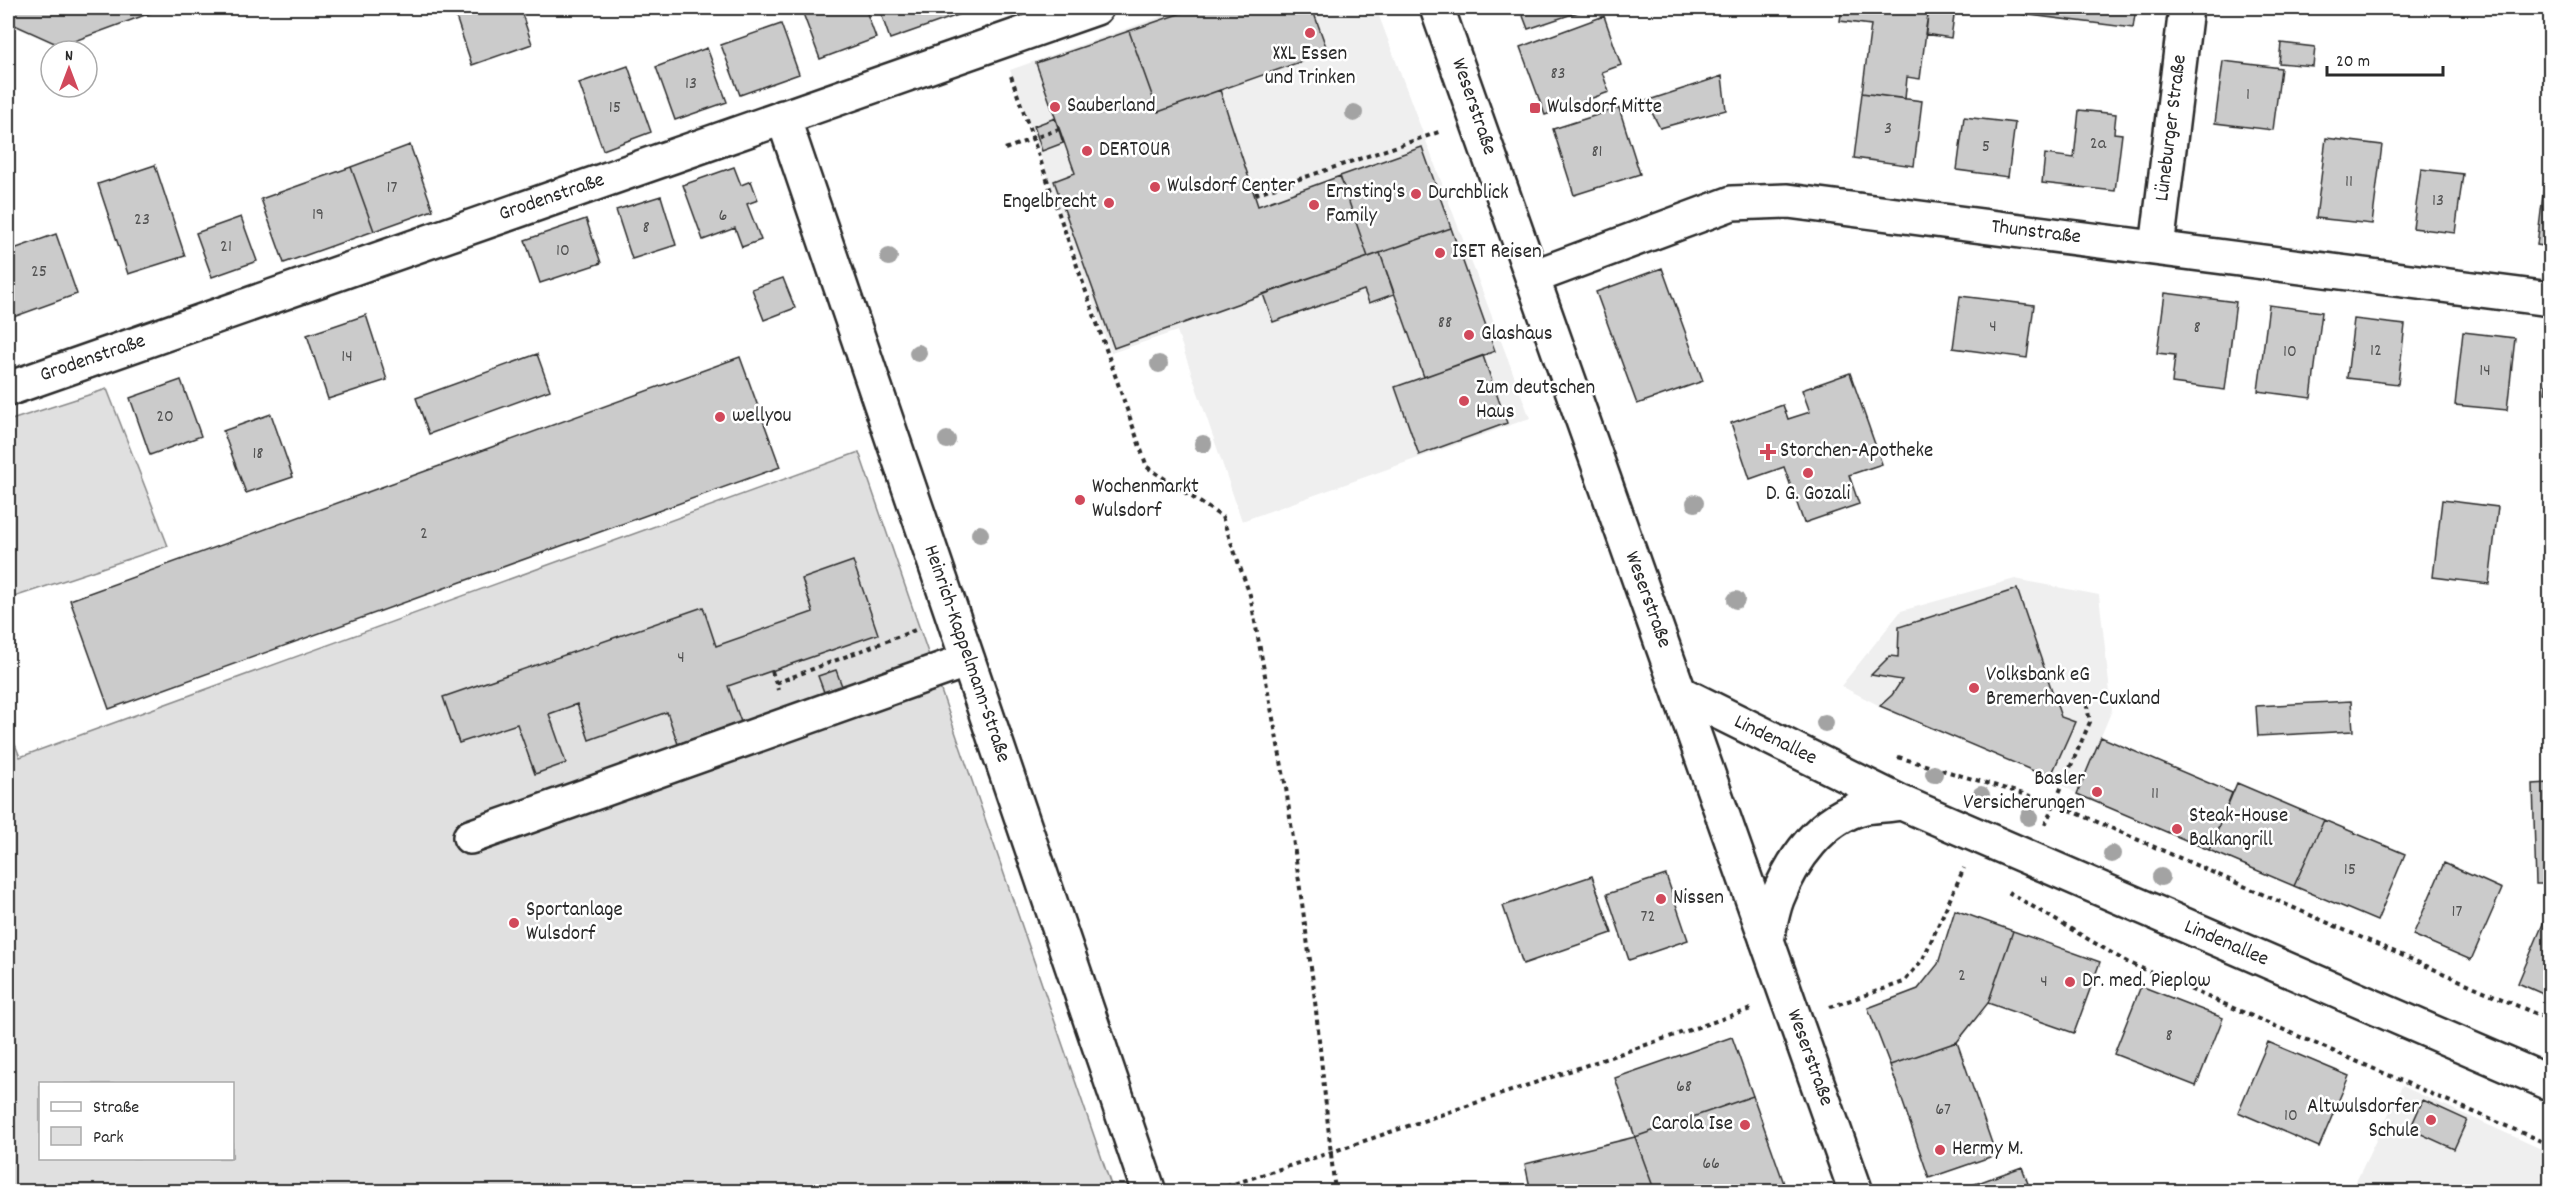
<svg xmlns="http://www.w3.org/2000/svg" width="2558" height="1199" viewBox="0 0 2558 1199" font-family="Dekko,sans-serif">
<rect width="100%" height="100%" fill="#fff"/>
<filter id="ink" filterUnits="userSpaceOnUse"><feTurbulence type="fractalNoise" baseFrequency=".0167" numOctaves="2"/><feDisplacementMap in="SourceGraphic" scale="12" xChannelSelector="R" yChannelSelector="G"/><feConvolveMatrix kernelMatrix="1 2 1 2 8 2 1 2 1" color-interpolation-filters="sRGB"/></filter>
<g filter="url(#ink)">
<path fill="#efefef" d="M1185 8H1376L1530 418 1242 521 1177 331 1111 353 1010 70Z
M2015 579 2099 595 2112 710 2077 794 2050 778 1880 706 1841 686 1901 611Z
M2402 1086 2550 1153V1191L2351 1192Z"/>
<path fill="#e0e0e0" stroke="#868686" stroke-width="1.5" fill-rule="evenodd" d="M107 389 168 546 8 599V421Z
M859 452 1113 1191H8V727L20 757ZM40 1084H232V1158H40Z"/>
<path fill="#cbcbcb" stroke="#2b2b2b" stroke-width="1.5" d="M8 8H164L61 46 8 22Z
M453 8H520L532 44 472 65Z
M801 8H865L876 38 820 59Z
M879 8H978L890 39Z
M1196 8H1312L1328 52 1158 112 1129 31Z
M1520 8H1590L1528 29Z
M1842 8H1929L1920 79 1907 77 1905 99 1862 93 1871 25 1840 21Z
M1929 8H1955L1951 38 1925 34Z
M2023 8H2136L2133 28 2022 14Z
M1604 16 1621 65 1602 72 1609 92 1545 115 1520 47Z
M781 24 799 74 740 95 721 45Z
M1129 31 1158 112 1220 90 1258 206 1340 176 1368 257 1114 348 1054 181 1075 173 1036 63Z
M2281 43 2315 47 2313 66 2279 63Z
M707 48 727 102 675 120 656 67Z
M2223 61 2281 68 2273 130 2215 123Z
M628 66 651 132 603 150 579 83Z
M1722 76 1726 110 1660 128 1646 101Z
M1862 93 1922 101 1914 166 1854 158Z
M1619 108 1640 174 1574 195 1553 129Z
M2079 110 2116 114 2114 133 2122 134 2115 191 2042 183 2045 154 2074 158Z
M1964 117 2015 123 2008 177 1957 170Z
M1055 118 1063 143 1042 151 1034 126Z
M2326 138 2382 145 2372 224 2316 218Z
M410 145 433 210 374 231 351 167Z
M1422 147 1451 228 1368 257 1340 176Z
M155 165 185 256 128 274 98 184Z
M351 167 374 231 284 263 261 199Z
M734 167 741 185 751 181 758 200 747 204 761 240 742 247 735 228 703 240 683 185Z
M2421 169 2463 174 2455 233 2413 228Z
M2545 178H2550V247L2537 245Z
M661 196 676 245 632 259 616 210Z
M241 217 257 261 212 277 196 233Z
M586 219 601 263 540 283 525 240Z
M1451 228 1495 351 1424 377 1380 253Z
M56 234 77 294 8 319V251Z
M1380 253 1394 294 1369 303 1364 290 1273 322 1263 294Z
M1662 268 1703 381 1637 404 1596 292Z
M783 278 795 308 764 320 752 289Z
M2165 293 2236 302 2225 390 2172 383 2175 355 2157 353Z
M1960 296 2034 305 2027 358 1953 348Z
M2269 305 2322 312 2311 398 2258 391Z
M366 315 387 380 328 399 307 335Z
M2354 319 2405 325 2398 384 2347 378Z
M2463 332 2515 338 2507 410 2455 405Z
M2550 348V394L2545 393Z
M537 354 550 390 429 434 416 398Z
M1483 356 1507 423 1419 455 1395 387Z
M740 357 780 467 109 709 70 600Z
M1850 373 1882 464 1849 475 1859 504 1804 523 1784 467 1750 479 1731 423 1783 405 1788 419 1810 412 1802 390Z
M181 380 201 436 150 455 130 398Z
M271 414 293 477 246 493 223 431Z
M2442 500 2498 507 2489 584 2433 577Z
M853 561 878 634 728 686 741 722 678 744 667 712 589 740 577 704 549 714 566 763 535 774 517 724 459 743 443 697 703 607 716 646 813 612 802 579Z
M2017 589 2061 717 2075 722 2050 778 1880 706 1892 695 1902 680 1871 675 1890 656 1898 657 1899 627Z
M836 670 842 686 824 692 818 676Z
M2351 701 2353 731 2258 736 2256 706Z
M2101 737 2232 793 2209 850 2077 794Z
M2237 783 2324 820 2294 886 2209 850Z
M2550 783V884H2536L2533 784Z
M2324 820 2405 854 2377 921 2294 886Z
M2444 863 2502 889 2471 960 2413 935Z
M1666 875 1688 940 1629 960 1607 894Z
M1592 876 1612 933 1523 964 1503 906Z
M2550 907V997L2518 983Z
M1955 910 2013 931 1988 1003 1957 1042 1890 1065 1868 1008 1918 989 1938 964Z
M2013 931 2100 962 2074 1033 1988 1003Z
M2141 986 2223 1018 2196 1086 2114 1054Z
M1732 1037 1753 1096 1635 1137 1615 1078Z
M1957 1042 1996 1155 1929 1178 1890 1065Z
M2268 1042 2349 1076 2319 1147 2238 1112Z
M1753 1096 1787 1192H1655L1635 1137Z
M2423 1100 2467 1120 2454 1149 2410 1129Z
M1635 1137 1655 1192H1621L1615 1189 1603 1192H1531L1525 1164Z
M2022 1167 2031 1192H1953Z"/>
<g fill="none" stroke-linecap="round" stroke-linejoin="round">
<g stroke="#2b2b2b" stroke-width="38">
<path id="minor" d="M783 117 1149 1192
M2157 248 2186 8
M1533 277 1732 203 1788 201 2550 299
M8 389 1096 8
M1680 693 1902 803 2550 1083
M470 837 968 660
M1767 940C1770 926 1772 912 1777 899 1792 860 1822 817 1865 807 1877 805 1890 805 1902 803"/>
</g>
<g stroke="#2b2b2b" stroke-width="38">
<path id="major" d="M1437 8 1856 1192"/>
</g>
<path stroke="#2b2b2b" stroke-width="4" stroke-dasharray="4.5 4.5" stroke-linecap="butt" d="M1011 76 1147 467 1222 517 1250 595 1286 788 1313 982 1335 1192
M1005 149 1059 129
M1255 194 1442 131
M772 671 778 690
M776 683 918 629
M1898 757 2054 803 2550 1020
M2045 825 2090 722 2084 691
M2008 892 2127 962 2550 1145
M1830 1007 1904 982 1923 959 1964 868
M1209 1192 1329 1153 1754 1008"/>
<use href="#minor" stroke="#fff" stroke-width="33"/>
<use href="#major" stroke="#fff" stroke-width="33"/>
</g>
<g fill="#a3a3a3">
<circle cx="1354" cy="113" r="9"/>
<circle cx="889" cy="257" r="9"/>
<circle cx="918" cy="353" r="9"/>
<circle cx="1159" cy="364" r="9"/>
<circle cx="947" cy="440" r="9"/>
<circle cx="1203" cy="444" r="9"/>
<circle cx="1695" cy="503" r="9"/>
<circle cx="980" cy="534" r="9"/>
<circle cx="1736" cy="600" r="9"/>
<circle cx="1825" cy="723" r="9"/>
<circle cx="1934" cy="774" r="9"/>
<circle cx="1981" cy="795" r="9"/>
<circle cx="2029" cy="817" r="9"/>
<circle cx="2112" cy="854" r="9"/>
<circle cx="2161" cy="877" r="9"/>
</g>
</g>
<g fill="#d1495b" stroke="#fff" stroke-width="2">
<circle cx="1310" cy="33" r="6"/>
<circle cx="1055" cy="107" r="6"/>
<rect x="1529" y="102" width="12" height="12" rx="3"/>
<circle cx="1087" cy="151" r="6"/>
<circle cx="1155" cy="187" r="6"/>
<circle cx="1416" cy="194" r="6"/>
<circle cx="1109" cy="203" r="6"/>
<circle cx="1314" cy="205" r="6"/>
<circle cx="1440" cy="253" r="6"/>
<circle cx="1469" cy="335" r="6"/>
<circle cx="1464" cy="401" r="6"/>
<circle cx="720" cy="417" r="6"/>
<path d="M1765 443h6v6h6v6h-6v6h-6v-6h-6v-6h6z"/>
<circle cx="1808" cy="473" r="6"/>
<circle cx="1080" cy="500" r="6"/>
<circle cx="1974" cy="688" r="6"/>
<circle cx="2097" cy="792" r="6"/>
<circle cx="2177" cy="829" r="6"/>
<circle cx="1661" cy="899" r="6"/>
<circle cx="514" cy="923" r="6"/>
<circle cx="2070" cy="982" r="6"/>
<circle cx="2431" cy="1120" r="6"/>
<circle cx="1745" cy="1125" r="6"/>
<circle cx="1940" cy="1150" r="6"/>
</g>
<g text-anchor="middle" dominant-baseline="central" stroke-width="5" stroke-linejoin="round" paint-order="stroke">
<g font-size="18" fill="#535353">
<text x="1558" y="74">83</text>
<text x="691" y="84">13</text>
<text x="2248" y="95">1</text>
<text x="615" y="108">15</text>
<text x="1888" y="129">3</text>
<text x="2098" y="144">2a</text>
<text x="1986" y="147">5</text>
<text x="1597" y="152">81</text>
<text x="2349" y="182">11</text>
<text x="392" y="188">17</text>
<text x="2438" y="201">13</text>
<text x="318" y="215">19</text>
<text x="723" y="216">6</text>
<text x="142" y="220">23</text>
<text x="646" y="228">8</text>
<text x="226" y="247">21</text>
<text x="563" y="251">10</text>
<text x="39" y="272">25</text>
<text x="1445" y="323">88</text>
<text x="1993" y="327">4</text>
<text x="2197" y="328">8</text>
<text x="2376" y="351">12</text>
<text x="2290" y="352">10</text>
<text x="347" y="357">14</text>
<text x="2485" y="371">14</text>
<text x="165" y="417">20</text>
<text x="258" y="454">18</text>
<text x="424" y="534">2</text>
<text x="681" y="658">4</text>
<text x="2155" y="794">11</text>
<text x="2350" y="870">15</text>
<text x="2457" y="912">17</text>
<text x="1648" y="917">72</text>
<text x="1962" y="976">2</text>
<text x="2044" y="982">4</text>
<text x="2169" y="1036">8</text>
<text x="1684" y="1087">68</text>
<text x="1943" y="1110">67</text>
<text x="2291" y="1116">10</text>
<text x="1711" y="1164">66</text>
</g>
<g font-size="21" fill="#2b2b2b" stroke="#fff" text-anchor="start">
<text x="1310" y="55" text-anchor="middle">XXL Essen<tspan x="1310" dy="24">und Trinken</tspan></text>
<text x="1067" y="107">Sauberland</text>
<text x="1547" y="108">Wulsdorf Mitte</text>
<text x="1099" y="151">DERTOUR</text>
<text x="1167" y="187">Wulsdorf Center</text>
<text x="1326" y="193">Ernsting's<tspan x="1326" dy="24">Family</tspan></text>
<text x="1428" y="194">Durchblick</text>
<text x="1097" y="203" text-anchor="end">Engelbrecht</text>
<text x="1452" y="253">ISET Reisen</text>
<text x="1481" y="335">Glashaus</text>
<text x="1476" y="389">Zum deutschen<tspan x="1476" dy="24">Haus</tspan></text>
<text x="732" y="417">wellyou</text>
<text x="1780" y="452">Storchen-Apotheke</text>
<text x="1092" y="488">Wochenmarkt<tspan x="1092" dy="24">Wulsdorf</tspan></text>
<text x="1808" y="495" text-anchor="middle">D. G. Gozali</text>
<text x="1986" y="676">Volksbank eG<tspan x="1986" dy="24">Bremerhaven-Cuxland</tspan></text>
<text x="2085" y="780" text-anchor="end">Basler<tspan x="2085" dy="24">Versicherungen</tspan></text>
<text x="2189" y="817">Steak-House<tspan x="2189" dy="24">Balkangrill</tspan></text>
<text x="1673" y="899">Nissen</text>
<text x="526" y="911">Sportanlage<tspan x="526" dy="24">Wulsdorf</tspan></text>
<text x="2082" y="982">Dr. med. Pieplow</text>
<text x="2419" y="1108" text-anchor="end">Altwulsdorfer<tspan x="2419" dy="24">Schule</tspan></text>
<text x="1733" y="1125" text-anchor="end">Carola Ise</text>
<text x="1952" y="1150">Hermy M.</text>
</g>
<g font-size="21" fill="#2b2b2b" stroke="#fff">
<text transform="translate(1473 107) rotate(71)">Weserstraße</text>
<text transform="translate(2172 128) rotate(-83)">Lüneburger Straße</text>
<text transform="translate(552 198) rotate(-19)">Grodenstraße</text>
<text transform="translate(2036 233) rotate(7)">Thunstraße</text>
<text transform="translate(93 359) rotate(-19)">Grodenstraße</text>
<text transform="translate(1647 600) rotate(70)">Weserstraße</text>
<text transform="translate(966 654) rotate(71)">Heinrich-Kappelmann-Straße</text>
<text transform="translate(1775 741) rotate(26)">Lindenallee</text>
<text transform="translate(2226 944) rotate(23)">Lindenallee</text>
<text transform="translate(1809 1058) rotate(70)">Weserstraße</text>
</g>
</g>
<rect width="2558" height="1199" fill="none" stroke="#fff" stroke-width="30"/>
<rect x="15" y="15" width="2528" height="1169" fill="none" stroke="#2b2b2b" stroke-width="2" filter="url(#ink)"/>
<rect x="39" y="1082" width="195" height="78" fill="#ffffff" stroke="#aaaaaa" stroke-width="1.5"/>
<rect x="51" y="1102" width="30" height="9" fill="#ffffff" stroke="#aaaaaa" stroke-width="1.5"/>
<text x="93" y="1112" font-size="18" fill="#2b2b2b">Straße</text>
<rect x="51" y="1127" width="30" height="18" fill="#e0e0e0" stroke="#aaaaaa" stroke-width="1.5"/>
<text x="93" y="1142" font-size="18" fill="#2b2b2b">Park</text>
<g transform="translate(69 69)"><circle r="28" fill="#ffffff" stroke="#aaaaaa" stroke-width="1.5"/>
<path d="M0-4.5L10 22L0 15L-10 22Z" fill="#d1495b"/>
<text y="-9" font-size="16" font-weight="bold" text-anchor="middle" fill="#2b2b2b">N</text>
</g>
<path d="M2327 66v9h116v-9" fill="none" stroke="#2b2b2b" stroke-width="3"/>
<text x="2336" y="66" font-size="18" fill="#2b2b2b" stroke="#ffffff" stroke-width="4.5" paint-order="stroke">20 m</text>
</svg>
